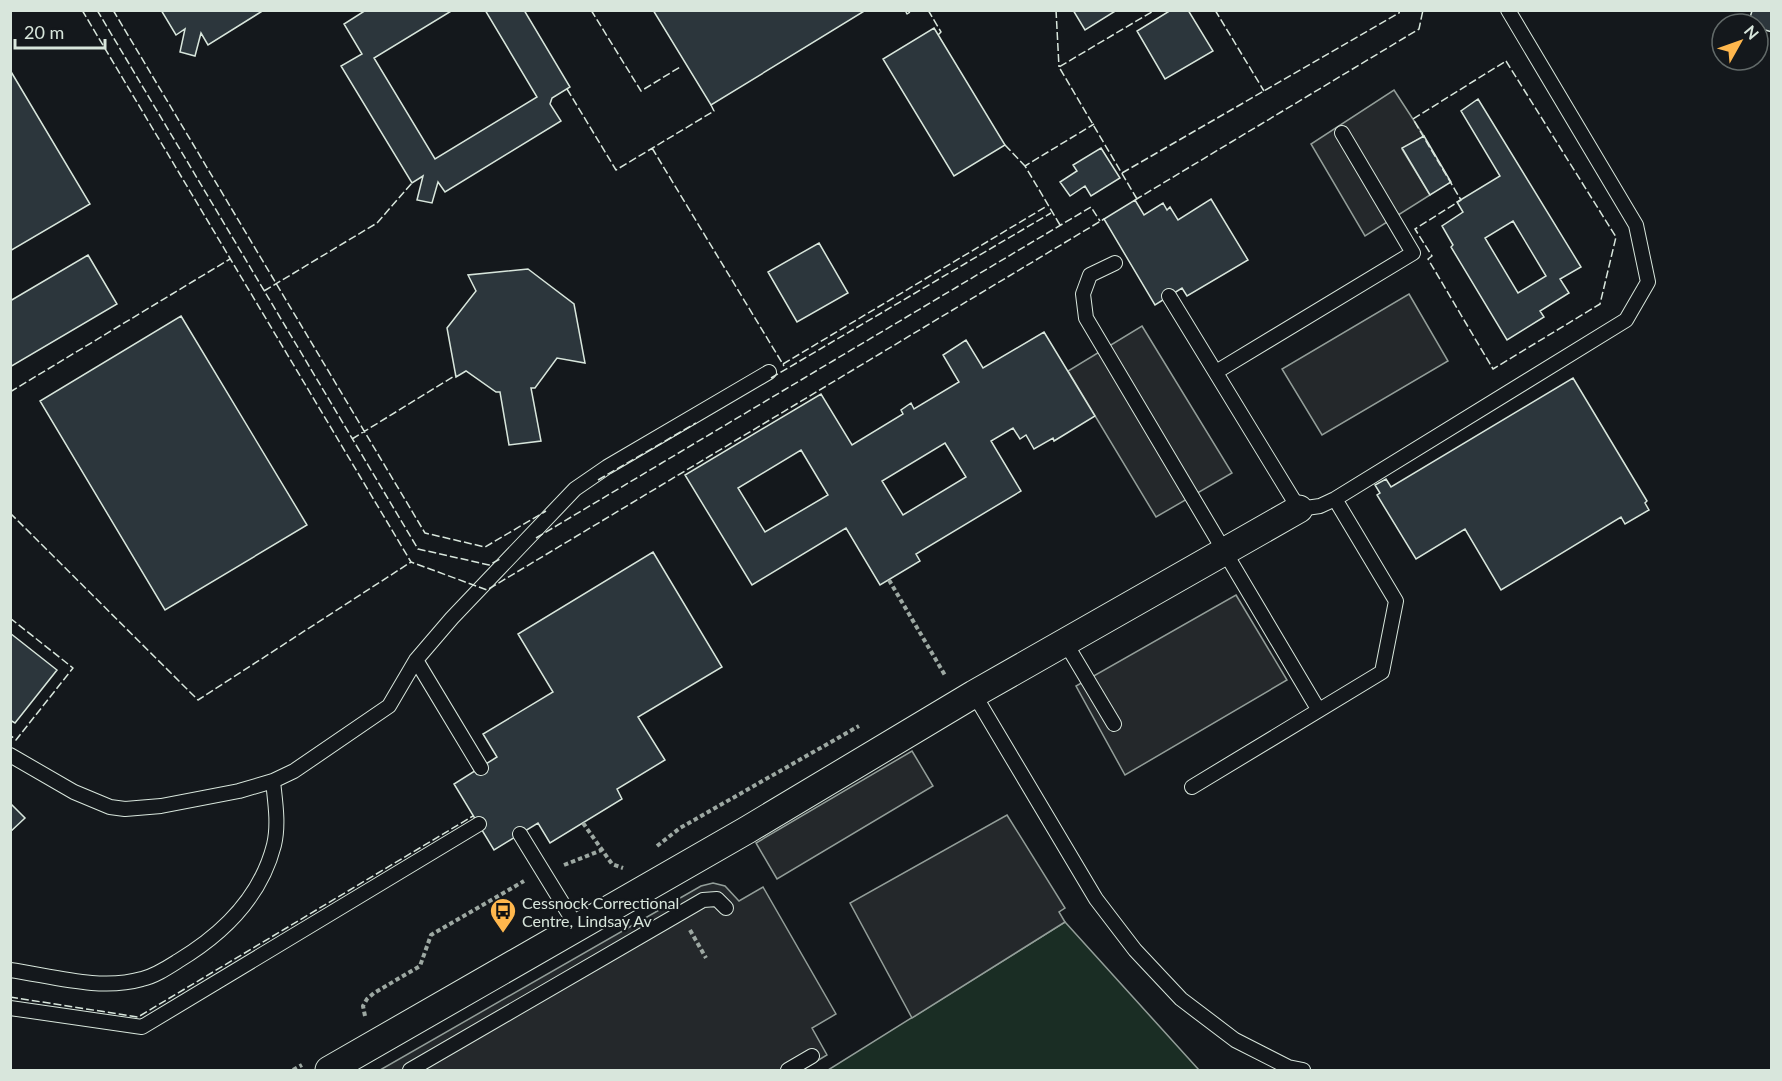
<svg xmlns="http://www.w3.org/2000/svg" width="1782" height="1081" viewBox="0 0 1782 1081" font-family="Lato,sans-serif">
<rect width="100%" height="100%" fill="#14181c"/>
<path fill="#1a2d24" stroke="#939e99" stroke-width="1.5" d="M1065 922 1199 1070H828Z"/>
<path fill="#24282b" stroke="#939e99" stroke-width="1.5" d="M1394 90 1424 136 1402 149 1430 195 1365 236 1311 144Z
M1409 294 1448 361 1322 435 1282 369Z
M1142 326 1232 473 1156 517 1068 371Z
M1236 595 1287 680 1125 775 1076 686Z
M912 751 933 786 777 879 756 843Z
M1007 815 1065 908 1059 912 1065 922 912 1018 850 903Z
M713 883 725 886 739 901 763 887 836 1014 812 1028 827 1055 802 1070H380L701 886Z"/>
<path fill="#2c363c" stroke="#d8e6dc" stroke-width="1.5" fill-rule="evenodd" d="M161 10H264L208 45 201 33 195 56 180 52 185 29 176 35Z
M366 10H453L374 58 435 159 537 97 485 10H524L570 87 552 98 550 104 561 121 445 192 438 182 432 203 417 200 423 176 412 183 341 66 362 54 344 24Z
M653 10H866L711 105Z
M1073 10H1117L1085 30Z
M1171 10H1188L1213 51 1165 79 1137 31Z
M1751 10H1772V32L1758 28V24H1748L1752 11Z
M934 28 1005 145 954 176 883 59Z
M10 70 90 204 10 251Z
M1478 99 1581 267 1560 279 1569 293 1540 311 1544 317 1507 340 1451 247 1453 245 1442 226 1463 212 1457 202 1500 176 1461 111ZM1513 221 1546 276 1518 293 1485 238Z
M1424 136 1451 182 1430 195 1402 148Z
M1101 148 1120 178 1091 196 1085 186 1070 196 1060 182 1077 171 1073 165Z
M1211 199 1248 260 1187 296 1182 288 1155 305 1104 219 1135 200 1144 215 1163 203 1167 210 1170 207 1178 220Z
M819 243 848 293 797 322 768 272Z
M88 255 117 304 10 367V301Z
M528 269 574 304 585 363 557 358 535 388H531L541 441 509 445 500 392H496L466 371 456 377 447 328 476 291 468 275Z
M181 316 307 525 165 610 40 401Z
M1044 332 1095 416 1054 441 1053 438 1034 449 1026 435 1020 439 1013 428 991 441 1021 491 916 554 920 561 880 585 846 528 752 585 685 475 821 394 852 445 903 414 901 410 911 403 914 409 959 382 943 355 966 340 983 368ZM945 443 966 477 903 515 882 481ZM801 450 828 495 765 532 738 488Z
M1573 378 1647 501 1645 503 1649 510 1625 524 1621 517 1501 590 1465 529 1416 559 1377 495 1380 493 1375 485 1386 479 1391 487Z
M653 552 722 667 638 717 665 760 617 789 622 799 550 843 538 823 494 850 454 784 497 757 483 734 553 692 518 634Z
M10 633 57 670 15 723 10 720Z
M10 803 25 818 10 832Z"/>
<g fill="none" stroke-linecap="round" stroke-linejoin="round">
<g stroke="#d8e6dc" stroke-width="16">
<path id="service" d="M1115 263 1090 275 1083 294 1086 318 1318 709
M1169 296 1299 509 1320 506 1335 499 1626 320 1648 282 1636 225 1508 10
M1216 372 1413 253 1342 133
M1065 642 1114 724
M416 660 481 768
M974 694 1096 899 1135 950 1181 999 1235 1040 1288 1067 1303 1070
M10 755 74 792 110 807 125 809 161 806 239 791 273 781 294 771 389 706 416 660 452 618 575 489 607 467 769 372
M1192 787 1382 672 1396 601 1335 499
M520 834 577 927
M10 970C52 976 100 991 142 979 155 976 167 968 178 961 223 934 261 896 274 845 279 824 275 801 273 781
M10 1008 142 1027 479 824
M410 1070 703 900 717 899 726 908
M788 1070 812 1056"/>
</g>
<g stroke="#d8e6dc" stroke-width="29">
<path id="minor" d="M329 1070 747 830 974 694 1299 509"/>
</g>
<path stroke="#9da8a2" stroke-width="4" stroke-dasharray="4.5 3" stroke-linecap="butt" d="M889 580 946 677
M583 823 612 864 623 868
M657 846 680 828 859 726
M564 865 602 850
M690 930 706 958
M365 1016 363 1006 367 999 374 993 420 966 431 935 524 881
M293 1070 302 1065"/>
<use href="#service" stroke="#14181c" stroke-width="14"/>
<use href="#minor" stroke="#14181c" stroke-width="27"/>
<path stroke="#d8e6dc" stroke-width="1.5" stroke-dasharray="8 3" stroke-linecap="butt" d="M82 10 411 562 487 590 1104 219
M97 10 418 549 489 565 500 559
M113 10 425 533 485 547 546 511
M591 10 641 91 680 67
M905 10 907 14 913 10
M928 10 941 32 938 35
M1056 10 1059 67
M1215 10 1264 91
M1506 61 1616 237 1600 304 1493 369 1428 259 1432 256 1415 229 1461 200 1413 119Z
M567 89 616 170 714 111 711 105
M1005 145 1025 166
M652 148 784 366
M1122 173 1399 13 1400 10
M1137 199 1059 67 1155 10
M1135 200 1419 29 1423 10
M1060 225 1025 166 1094 124
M264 291 377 223 412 183
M783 364 1047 206
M771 378 1051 213
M10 392 230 259
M352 439 456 375
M598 480 696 423
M10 513 198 700 411 562
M536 538 1091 207 1100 221
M10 618 73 668 16 740 10 735
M10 997 138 1017 473 816"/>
</g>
<defs>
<g id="bus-pin" transform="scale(1.35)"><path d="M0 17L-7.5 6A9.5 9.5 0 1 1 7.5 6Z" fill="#ffb74d" stroke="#14181c"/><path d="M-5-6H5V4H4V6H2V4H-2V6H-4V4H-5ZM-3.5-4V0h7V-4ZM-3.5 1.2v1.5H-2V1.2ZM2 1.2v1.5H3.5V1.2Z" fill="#111"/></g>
</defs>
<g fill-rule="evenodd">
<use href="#bus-pin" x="503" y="911"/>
</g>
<g text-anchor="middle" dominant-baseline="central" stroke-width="4.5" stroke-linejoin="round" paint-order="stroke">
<g font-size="16" fill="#d8e6dc" stroke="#14181c" text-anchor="start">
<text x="522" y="902">Cessnock Correctional<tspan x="522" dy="18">Centre, Lindsay Av</tspan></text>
</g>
</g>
<rect width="1782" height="1081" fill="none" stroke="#d8e6dc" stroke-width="24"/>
<g transform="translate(1740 42) rotate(50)"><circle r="28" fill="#14181c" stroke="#626a69" stroke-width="1.5"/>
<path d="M0-4.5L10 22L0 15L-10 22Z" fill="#ffb74d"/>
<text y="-9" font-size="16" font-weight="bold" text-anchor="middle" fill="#d8e6dc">N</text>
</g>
<path d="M15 39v9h90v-9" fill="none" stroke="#d8e6dc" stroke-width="3"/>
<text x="24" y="39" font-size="18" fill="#d8e6dc" stroke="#14181c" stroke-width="4.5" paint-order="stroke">20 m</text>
</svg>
